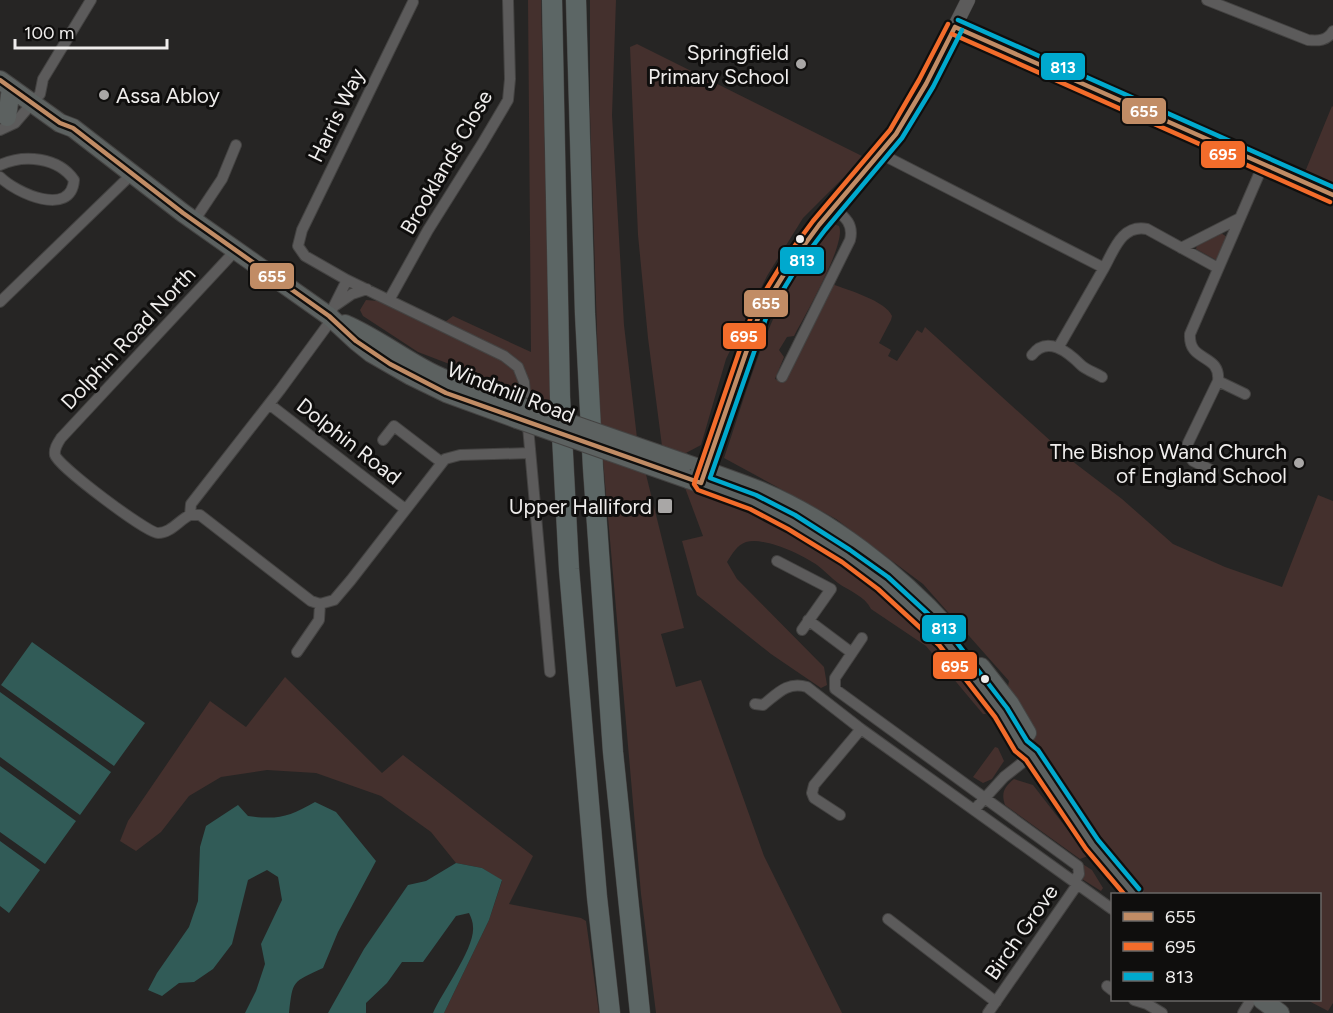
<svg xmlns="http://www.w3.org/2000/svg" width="1333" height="1013" viewBox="0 0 1333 1013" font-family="Figtree,sans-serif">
<rect width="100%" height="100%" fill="#262524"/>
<path fill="#44302d" d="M528 0H541L551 403 418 352 363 316 360 310 366 300 378 301 441 325 453 316 531 352Z
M590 0H616L612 115 624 325 637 438 684 628 661 634 676 687 701 680 764 856 842 1013H656L641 894 600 426 590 113Z
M637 44 862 156 844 177 803 218 767 276 726 359 701 445 684 454 662 446 648 338 638 235 630 47Z
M1332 106 1333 107V184L1305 172Z
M834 224 839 226C847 243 804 317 794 336L787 337 779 350 784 357 775 379 785 382 832 284C848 290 886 301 892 316L891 320 879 343 891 350 888 356 897 361 917 330 922 333 925 327 1076 464 1122 499 1173 544 1225 567 1282 587 1318 495 1333 501V1003L1328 1011 1307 1000H1320V894H1134L1032 755 1008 686 1009 681 923 584 836 519 724 458C747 391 765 322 803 262 812 249 819 236 830 225Z
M1221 233 1227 237 1218 261 1196 249 1197 245Z
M684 485C706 494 731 501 752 511 818 543 882 586 931 640 950 661 969 691 986 714H983L926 646 871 609C865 596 849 591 838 583 831 578 824 570 817 565 801 554 765 537 746 542 737 545 732 554 727 562L737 579 824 667 827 685 821 688 771 654 697 595 682 541 703 536Z
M285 677 382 773 403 755 533 856 509 904 581 918 586 921 599 1013H444L489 920 502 881 482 868 456 863 431 832 381 796 316 773 267 770 221 777 189 796 161 832 136 851 120 841 128 821 210 701 246 727Z
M995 747 998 748 1004 761 992 779 983 783 973 777Z
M1014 779 1033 785 1088 856 1080 859 1005 805C1001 793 1004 787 1014 779Z
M1081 863 1092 870 1103 888 1101 891 1082 879 1084 869Z"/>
<path fill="#315b57" d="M32 642 145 723 114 766 1 685Z
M0 692 111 772 80 815 0 757Z
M0 766 76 821 45 864 0 832Z
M315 802 336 812 376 861 338 932 323 968C292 983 293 979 289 1013H245L256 991 265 964 261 944 282 900 278 877 267 870 248 880 232 944 213 969 194 982 179 983 162 996 148 990 157 973 189 927 198 901 200 847 206 826 238 805 248 816C278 820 289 817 315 802Z
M0 841 40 870 9 913 0 906Z
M456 863 482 868 502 880 489 920 444 1013H433C442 992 475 948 473 927 473 922 471 917 469 913L456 916 423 962H402L387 983 366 1003V1013H328L364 949 408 885 426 881Z"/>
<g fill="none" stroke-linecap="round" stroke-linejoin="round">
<g stroke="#444342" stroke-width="12">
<path id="minor" d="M1207 0 1308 40C1318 41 1327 41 1333 31
M413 2 302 230 298 246 305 256 347 280 504 356 518 367 524 382 550 672
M955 27 1333 195
M0 130 15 123 40 94 43 79 91 0
M881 154 1104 268C1114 250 1122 224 1147 229L1218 268
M0 165C24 154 58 157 74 180 71 218 16 193 0 177
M194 221 222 179 236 145
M1181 248 1240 218
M236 250 61 438C57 444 54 449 55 455 59 467 147 533 158 533 171 533 179 520 190 515L191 504 280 390 332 319
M389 300 428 230 482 144 508 100 510 79 508 0
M0 302 133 173
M336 305 352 294 367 289
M329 316 347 280
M1058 348 1104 268
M1032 355C1047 335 1068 352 1081 365 1086 370 1096 373 1102 377
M782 377 850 240C854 224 845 217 833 207
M1218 381 1245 394
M269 404 405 509
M383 440 394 426 441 462
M1213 471 1193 461 1187 453 1188 443 1218 381C1221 353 1188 363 1190 334L1263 165
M190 515H200L311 601 320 604
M777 561 831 589 802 630
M320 604 334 600 351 580 445 459 460 455 530 453
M808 620 852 653
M862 638 835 678V689L1078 866 1079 874 1074 882
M297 652 319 620 320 604
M755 704 763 705C777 694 787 681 807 687L861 729 1112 909
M974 810 1004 777 1032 755
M840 815 814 798 812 793 814 785 861 729
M888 919 996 1002
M1107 986 1112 990
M1134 1000 1147 1004 1162 1013
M988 1013 1077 885
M1243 1013 1251 1000"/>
</g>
<g stroke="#444342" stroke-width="15">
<path id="tertiary" d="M702 479 759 315 791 263 819 225 881 154 908 115 926 84 968 0"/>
</g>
<g stroke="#444342" stroke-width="20">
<path id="primary" d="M0 80 60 123 73 128 183 213 329 316 356 341 371 353 411 376 446 393 517 419
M7 117 11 88
M345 324C375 337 401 357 430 372 457 386 488 394 517 405
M684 463C709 472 736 481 761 491 830 520 898 573 948 628
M688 479 753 502 792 522 846 556 883 583 945 640 1001 713 1021 746C1041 763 1053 788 1067 810 1087 840 1109 869 1134 894
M981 667 1010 704 1027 733
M1262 1000 1280 1013"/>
</g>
<g stroke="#444342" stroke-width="21">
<path id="motorway" d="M552 0 560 397 569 569 597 897 610 1013
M576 0 585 314 593 468 613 752 640 1013"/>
</g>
<use href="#minor" stroke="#5c5b5b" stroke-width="10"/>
<use href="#tertiary" stroke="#5c5b5b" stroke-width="14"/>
<use href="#primary" stroke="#5c6160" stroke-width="18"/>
<use href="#motorway" stroke="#5c6665" stroke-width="20"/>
<g stroke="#444342" stroke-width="20" stroke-linecap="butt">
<path id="primary-bridge" d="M517 405 684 463
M517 419 688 479"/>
</g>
<use href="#primary-bridge" stroke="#5c6160" stroke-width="18"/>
<g stroke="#0f0e0d" stroke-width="9">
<path id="bus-1" d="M955 27 1333 195
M0 80 60 123 73 128 183 213 329 316 356 341 390 364 446 393 701 483 759 315 791 263 819 225 896 134 926 84 955 27"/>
</g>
<g stroke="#0f0e0d" stroke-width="9">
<path id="bus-2" d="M948 24 919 80 890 130 813 221 785 259 753 311 694 484 698 490 750 509 788 529 842 562 878 589 939 645 995 717 1015 751 1026 760 1086 849 1124 894
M952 34 1330 202"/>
</g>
<g stroke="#0f0e0d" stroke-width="9">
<path id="bus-3" d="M958 20 1333 187
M962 30 933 87 902 138 825 230 797 267 766 318 710 478 756 495 795 515 850 550 888 577 951 635 1007 708 1027 741 1038 750 1098 840 1139 889"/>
</g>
<use href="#bus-1" stroke="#c18c65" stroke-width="4.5"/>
<use href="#bus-2" stroke="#f36c2b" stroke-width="4.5"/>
<use href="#bus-3" stroke="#00a9ce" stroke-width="4.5"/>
</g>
<g fill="#a9a7a6" stroke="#0f0e0d" stroke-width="2">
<circle cx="801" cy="64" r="6"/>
<circle cx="104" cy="95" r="6"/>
<circle cx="1299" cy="463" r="6"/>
<rect x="657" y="498" width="16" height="16" rx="3"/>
</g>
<g fill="#efedec" stroke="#0f0e0d" stroke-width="2">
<circle cx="800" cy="239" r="5"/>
<circle cx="985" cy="679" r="5"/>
</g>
<g text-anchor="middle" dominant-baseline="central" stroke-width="6" stroke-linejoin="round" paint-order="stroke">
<g font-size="21" fill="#efedec" stroke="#0f0e0d" text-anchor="end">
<text x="789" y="52">Springfield<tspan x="789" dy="24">Primary School</tspan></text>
<text x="116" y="95" text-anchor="start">Assa Abloy</text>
<text x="1287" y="451">The Bishop Wand Church<tspan x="1287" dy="24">of England School</tspan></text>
<text x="652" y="506">Upper Halliford</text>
</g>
<g font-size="21" fill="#efedec" stroke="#0f0e0d">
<text transform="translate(336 115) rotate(-64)">Harris Way</text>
<text transform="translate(446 162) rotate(-60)">Brooklands Close</text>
<text transform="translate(128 338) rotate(-47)">Dolphin Road North</text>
<text transform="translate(511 392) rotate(21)">Windmill Road</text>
<text transform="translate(349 441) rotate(38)">Dolphin Road</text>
<text transform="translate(1021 932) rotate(-55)">Birch Grove</text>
</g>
</g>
<g stroke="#0f0e0d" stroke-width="2">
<rect x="1040" y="52" width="46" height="29" rx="6" fill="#00a9ce"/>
<rect x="1121" y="97" width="46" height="28" rx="6" fill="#c18c65"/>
<rect x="1200" y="140" width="46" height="29" rx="6" fill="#f36c2b"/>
<rect x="779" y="246" width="46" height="29" rx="6" fill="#00a9ce"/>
<rect x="249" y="262" width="46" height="28" rx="6" fill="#c18c65"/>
<rect x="743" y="289" width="46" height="29" rx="6" fill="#c18c65"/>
<rect x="722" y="322" width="45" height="28" rx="6" fill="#f36c2b"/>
<rect x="921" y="614" width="46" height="29" rx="6" fill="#00a9ce"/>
<rect x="932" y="651" width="46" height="29" rx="6" fill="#f36c2b"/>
</g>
<g font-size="16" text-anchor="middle" font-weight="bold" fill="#fff">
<text x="1063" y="73">813</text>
<text x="1144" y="117">655</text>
<text x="1223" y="160">695</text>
<text x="802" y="266">813</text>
<text x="272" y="282">655</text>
<text x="766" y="309">655</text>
<text x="744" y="342">695</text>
<text x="944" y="634">813</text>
<text x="955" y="672">695</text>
</g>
<rect x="1111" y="893" width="210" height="108" fill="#0f0e0d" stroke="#696766" stroke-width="1.5"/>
<rect x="1123" y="912" width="30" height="9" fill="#c18c65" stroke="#696766" stroke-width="1.5"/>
<text x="1165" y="923" font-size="18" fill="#efedec">655</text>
<rect x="1123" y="942" width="30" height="9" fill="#f36c2b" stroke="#696766" stroke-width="1.5"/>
<text x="1165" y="953" font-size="18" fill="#efedec">695</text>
<rect x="1123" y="972" width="30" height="9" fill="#00a9ce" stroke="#696766" stroke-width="1.5"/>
<text x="1165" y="983" font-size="18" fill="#efedec">813</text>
<path d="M15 39v9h152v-9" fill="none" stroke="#efedec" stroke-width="3"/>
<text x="24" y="39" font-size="18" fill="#efedec" stroke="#0f0e0d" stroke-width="4.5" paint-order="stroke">100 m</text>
</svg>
